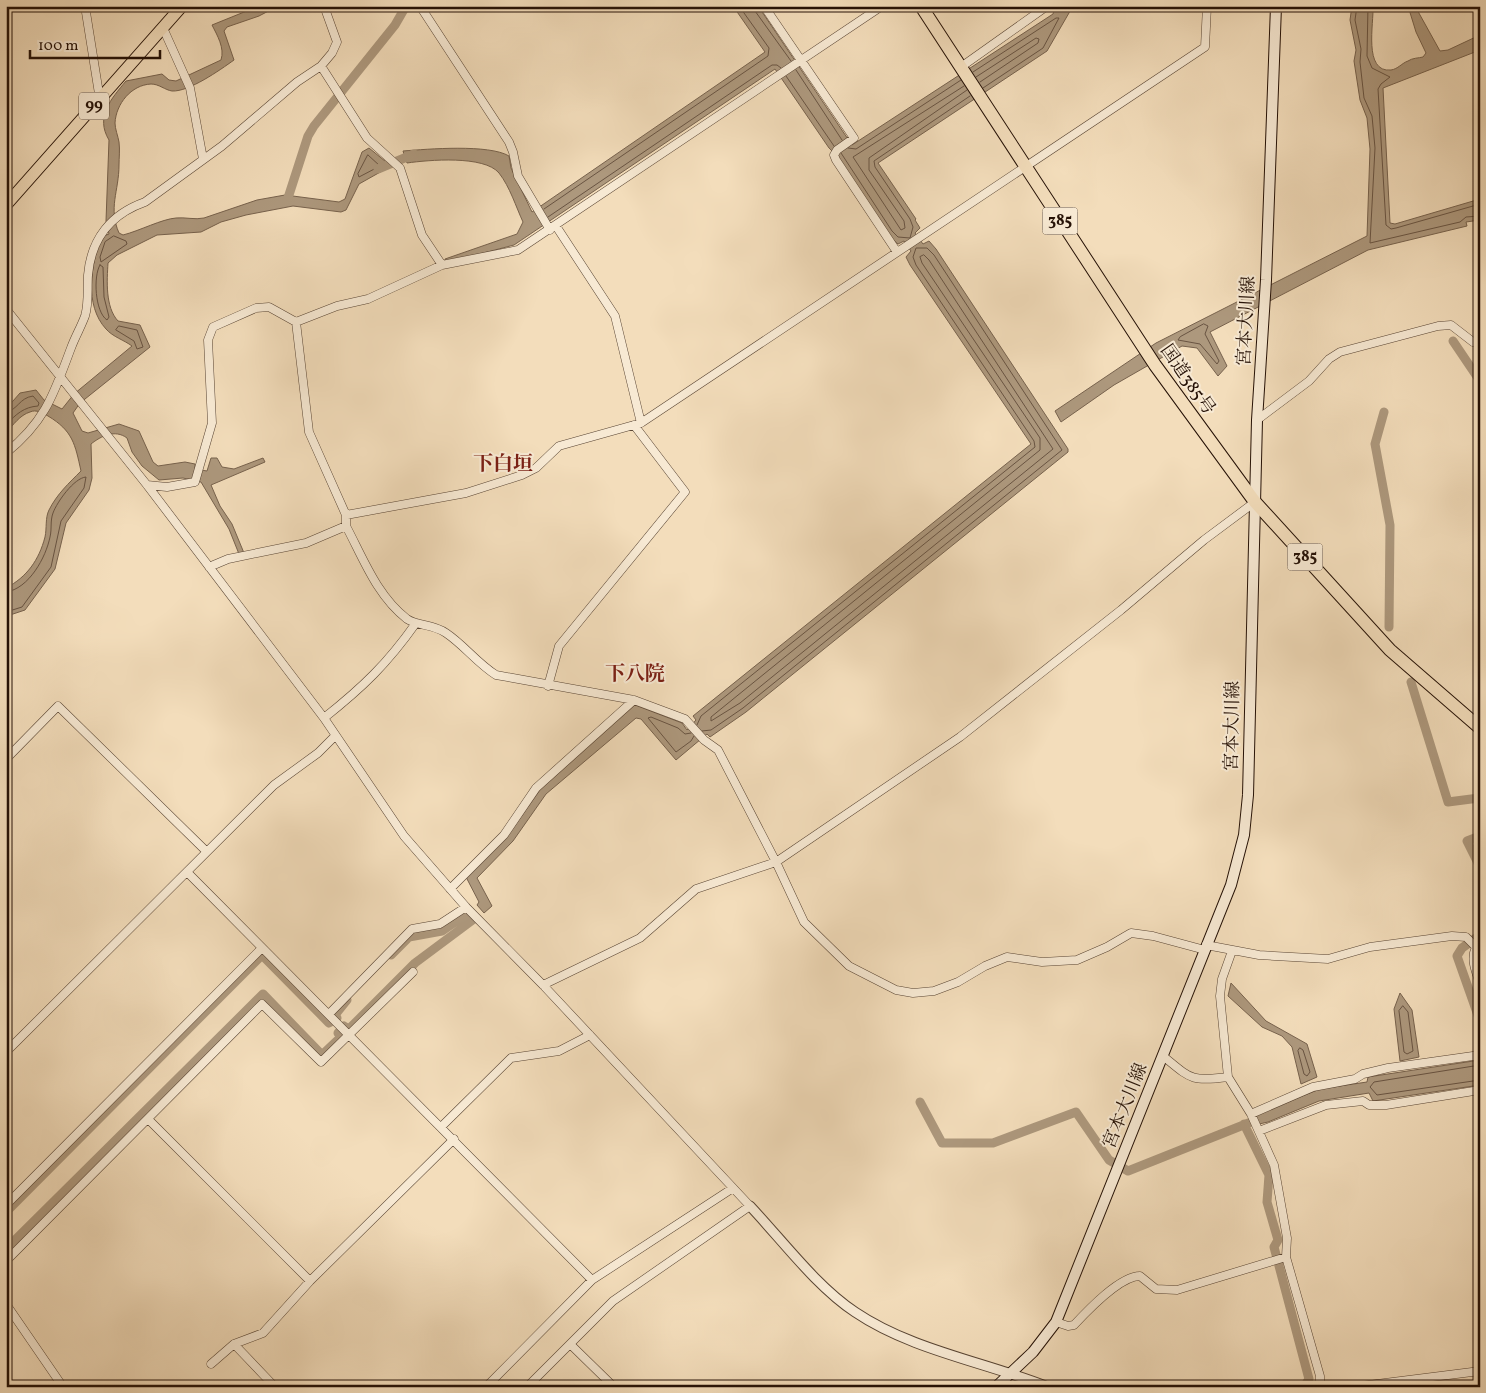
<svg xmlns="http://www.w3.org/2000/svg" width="1486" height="1393" viewBox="0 0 1486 1393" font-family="Vollkorn,'Noto Serif JP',serif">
<rect width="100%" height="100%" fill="#f3ddbb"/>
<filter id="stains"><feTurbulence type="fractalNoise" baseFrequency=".004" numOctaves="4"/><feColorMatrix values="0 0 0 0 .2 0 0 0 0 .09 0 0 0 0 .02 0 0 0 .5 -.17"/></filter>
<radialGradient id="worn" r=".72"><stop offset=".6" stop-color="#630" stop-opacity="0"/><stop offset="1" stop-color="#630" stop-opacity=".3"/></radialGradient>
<path fill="#ad987d" stroke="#77624d" d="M259 6H278L259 16 227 27 224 31 234 60C220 70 189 92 172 91 165 90 159 84 151 84 131 85 116 104 115 123 115 129 118 136 119 142 120 150 119 158 119 165 119 191 108 208 119 233L123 235C139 231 162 219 176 218 185 217 195 220 204 218L257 200 285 195 339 202 345 199 362 152 369 148 391 166 359 184 346 210 341 212 293 206 246 215 221 222 201 232 157 235 117 255 108 263C107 280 105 307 118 321L140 325 150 347 80 403 73 413 82 431 88 433 119 424 139 431 153 462 158 466 185 462 195 464V469L207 471 211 458H217L222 467 234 469 263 458 265 462 211 485 220 506 232 524 244 553 239 554 229 529 201 482 183 478 159 480 142 466 132 452 127 438C115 429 101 436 91 444L92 478 89 490 66 523 55 569 25 610 10 615 6 627V588C27 577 39 560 45 537 47 528 45 518 49 510 57 494 69 483 81 471 75 444 73 431 48 416 43 413 36 409 30 412 20 415 13 425 6 433V409L20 393 36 390 44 400 62 409 74 394 132 346C124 340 113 337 106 329 84 305 91 265 101 237L109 234 106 221 109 140C95 117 111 99 126 81L162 74 169 80 176 81 221 60C225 48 217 35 212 25Z
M733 6H758L852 145 1053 14 1056 6H1073L1047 51 878 163 916 219 915 220 920 228 915 233 923 244 929 241 936 249 1068 449V452L746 712 710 737 707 734 676 760 641 719 636 718 546 794 513 841 477 878 492 906 484 913 477 905 479 902 466 877 506 838 540 790 635 705 682 723 687 730 696 720 693 716 1031 444 910 265 906 257 911 251 904 241 898 244 890 237 838 157 829 148 775 69 514 245 445 263V259L517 234 523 222C516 207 510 187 499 173 484 155 428 160 407 163L403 151C428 149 489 144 509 156L511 168 532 212 765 52Z
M1352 6H1373C1374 23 1363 73 1391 70 1398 69 1402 63 1408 61 1412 58 1419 58 1423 57L1426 53 1416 32 1408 6H1415L1440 51 1448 50 1480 35V50L1383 88 1390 223 1395 224 1480 199V220L1466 222 1467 226 1368 250 1210 332 1227 366 1218 376 1197 348 1182 346 1114 385 1061 422 1055 411 1156 343 1367 236 1370 149 1367 118 1360 100 1354 61 1356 50 1350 20Z
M1231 983 1266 1021 1307 1044 1317 1077 1301 1084 1292 1047 1282 1036 1262 1027 1228 996Z
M1400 993 1412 1010 1419 1057 1400 1061 1394 1009Z
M1480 1060V1085L1373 1101 1369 1093 1319 1101 1268 1122 1259 1124 1256 1118 1262 1112 1320 1089 1367 1082 1368 1077Z"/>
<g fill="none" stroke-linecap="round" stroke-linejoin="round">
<path stroke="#695442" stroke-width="1" d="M754 6 755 11 791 61
M1357 6 1355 20 1361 49 1360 62 1364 98 1372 116 1375 148 1370 243 1460 222 1466 217 1480 216
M1368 6 1367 56 1372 68 1390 77 1381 84 1378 89 1386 225 1391 229 1396 228 1480 204
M796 70 842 140
M973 72 1056 18H1059L1043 48 983 88
M786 76 834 146
M976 77 1036 38 1039 39 1038 43 980 82
M964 86 853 157 901 230 905 228 904 221 869 170V158L967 90
M848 148 856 149 961 80
M841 153 892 231 898 237 910 238 913 227 910 219 875 167 874 161 970 96
M368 155 380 166 359 177 358 174Z
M544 209 768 56 769 48 739 6
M548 217 772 65H777L781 68
M114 236 126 241 127 244 101 262 100 257 105 242Z
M924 255 929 260 1053 449 740 703 711 721V717L1040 450V438L922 263 920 257Z
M100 265 103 267 104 297 109 317 107 320C95 312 93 276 100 265Z
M1204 324 1208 326 1205 334 1219 361 1217 364 1200 344 1178 340 1180 337Z
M119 326 137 330 143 347 137 349 134 341 116 330Z
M6 412C18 410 19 398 33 396L39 403 38 406C24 407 16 414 6 425
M6 592C29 589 46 557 50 537 52 529 50 521 53 513 57 502 74 478 86 477L84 488 61 521 51 567 22 607 6 612
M697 725 701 716 1035 447 1034 441 916 265 913 257 916 248H927L934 255 1062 450 743 708 711 730 702 731
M691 733 685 734 678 728 651 717 648 718 676 752 691 741 694 736
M1403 1006 1408 1012 1413 1051 1407 1054 1404 1052 1399 1011Z
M1300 1048 1303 1050 1310 1072 1307 1076 1304 1074 1298 1051Z
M1480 1065 1374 1082 1370 1087 1377 1095 1480 1080"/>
<path stroke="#ad987d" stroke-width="9" d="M378 169 414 154
M287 201 308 136 314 126 395 25 406 6
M1453 341 1480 381
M1384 412 1375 444 1390 525 1389 627
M1411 682 1448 802 1479 798 1480 800
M1480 836 1467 841 1480 867
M1480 935 1462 948 1457 956 1480 1021
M920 1102 942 1143H993L1076 1112 1109 1160 1128 1171 1261 1118
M1244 1124 1269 1175 1267 1202 1278 1240 1274 1247 1309 1379 1304 1387
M6 1212 262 955 329 1023 337 1018 335 1015 347 1000
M6 1249 263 994 321 1054 324 1053 342 1036 338 1033 344 1026 349 1029 415 963 474 919 468 913 442 931 409 937 391 955"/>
<g stroke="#584433" stroke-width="9">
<path id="minor" d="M85 6 100 100
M420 6 509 142 513 152 518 176 550 230
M764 6 854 138 837 150 834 155 836 160 897 252
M163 28 190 88 203 159
M321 66 367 138 400 168 422 235 442 265
M961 67 1047 6
M556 226 615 316 641 423
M6 309 147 485 324 718 404 836 466 907 543 985 750 1206 613 1301 527 1387
M296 322 309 432 346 515V526C363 558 377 596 407 619 417 626 433 624 446 633 464 645 477 663 496 675L634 700 685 719 704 740 718 750 776 862 804 922 849 966 896 990 913 993 934 991 958 982 985 966 1007 957 1042 962 1077 960 1107 947 1131 933 1153 936 1205 950
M296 322 337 306 368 299 442 265 518 250 882 6
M1257 420 1309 381 1329 359 1340 352 1438 326 1451 325 1473 342H1480
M6 453C46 421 54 393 71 348 75 337 81 327 85 316 89 303 87 289 88 275 91 239 111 214 145 202L222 146 297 82 321 66 332 53 337 42 324 6
M147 485 167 487 195 482 212 423 208 340 213 327 256 308 269 307 296 322
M346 515 466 493 522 475 536 468 559 446 641 423 1205 47 1207 6
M209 567 228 559 306 543 346 526
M548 686 559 646 685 492 634 425
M324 718C363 687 387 664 416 623
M6 759 58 706 206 851
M187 872 592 1280
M450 889 504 835 536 788 634 700
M1206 945 1259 955 1328 959 1370 947 1452 936 1466 937 1476 947 1480 946
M1476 947C1470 960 1476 971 1480 984
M1232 951 1222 979 1220 996 1228 1077 1251 1114 1274 1165 1287 1238 1286 1257 1320 1376V1387
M543 985 640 938 696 889 776 862 960 737 1121 610 1204 540 1255 502
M329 1014 412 929 440 924 466 907
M6 1052 274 785 318 753 335 736
M1163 1056C1191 1079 1191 1082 1228 1077
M1251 1114 1313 1087 1355 1079 1363 1074 1388 1068 1480 1055
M148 1119 310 1281
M441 1127 511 1058 559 1051 590 1035
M1259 1131 1326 1105 1363 1101 1369 1105H1386L1480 1090
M6 1205 262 948
M6 1261 262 1004 321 1062 413 972
M6 1304 63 1387
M1056 1322 1068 1326 1074 1325C1088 1310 1120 1276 1140 1276L1156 1289 1177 1290 1286 1257
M234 1344 275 1387
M570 1344 614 1387
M211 1364 234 1344 263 1333 310 1281 454 1139
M486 1387 592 1280 733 1188
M1353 1387 1480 1371"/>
</g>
<g stroke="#584433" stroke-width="11">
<path id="tertiary" d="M750 1206C783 1241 816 1286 855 1312 911 1350 985 1362 1048 1387"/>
</g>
<g stroke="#251106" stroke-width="12">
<path id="secondary" d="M996 1387 1033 1352 1056 1322 1231 885 1244 835 1248 795 1257 420 1266 280 1276 6"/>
</g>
<g stroke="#251106" stroke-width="13">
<path id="primary" d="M6 205 182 6"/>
</g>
<g stroke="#251106" stroke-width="14">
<path id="trunk" d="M921 6 1155 365 1255 502 1390 650 1480 728"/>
</g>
<use href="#minor" stroke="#f7e9d3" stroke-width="8"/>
<use href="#tertiary" stroke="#f7e9d3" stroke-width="9"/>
<use href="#secondary" stroke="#f7e9d3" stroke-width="10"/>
<use href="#primary" stroke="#f3ddbb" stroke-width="11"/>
<use href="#trunk" stroke="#f3ddbb" stroke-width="12"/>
</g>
<g text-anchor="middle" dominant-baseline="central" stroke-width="4" stroke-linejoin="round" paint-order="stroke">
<g fill="#f7e9d3" stroke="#645244" stroke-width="1">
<rect x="79" y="92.5" width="30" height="27" rx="4"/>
<rect x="1042.5" y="207.5" width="35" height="27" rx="4"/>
<rect x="1287.5" y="543.5" width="35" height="27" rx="4"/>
</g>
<g font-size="16" font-weight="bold" fill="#251106">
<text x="94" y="106">99</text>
<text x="1060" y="221">385</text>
<text x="1305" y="557">385</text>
</g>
<g font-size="18" fill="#251106" stroke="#f7e9d3">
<text transform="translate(1247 321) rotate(-87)">宮本大川線</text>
<text transform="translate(1187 380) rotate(55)">国道385号</text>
<text transform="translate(1233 726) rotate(-89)">宮本大川線</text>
<text transform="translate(1126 1106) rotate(-68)">宮本大川線</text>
</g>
<g font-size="20" font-weight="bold" fill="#7a1f14" stroke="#f7e9d3">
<text x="503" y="465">下白垣</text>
<text x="635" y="675">下八院</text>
</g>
</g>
<rect width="1486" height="1393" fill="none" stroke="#f3ddbb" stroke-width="25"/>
<rect x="8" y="8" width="1471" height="1378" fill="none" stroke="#251106" stroke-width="2.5"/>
<rect x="12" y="12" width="1461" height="1368" fill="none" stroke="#251106"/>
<path d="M30 50v8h130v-8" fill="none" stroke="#251106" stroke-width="2.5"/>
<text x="38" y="50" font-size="15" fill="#251106" stroke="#f7e9d3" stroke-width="4" paint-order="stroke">100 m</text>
<rect width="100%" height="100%" filter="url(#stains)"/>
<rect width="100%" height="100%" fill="url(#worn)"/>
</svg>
